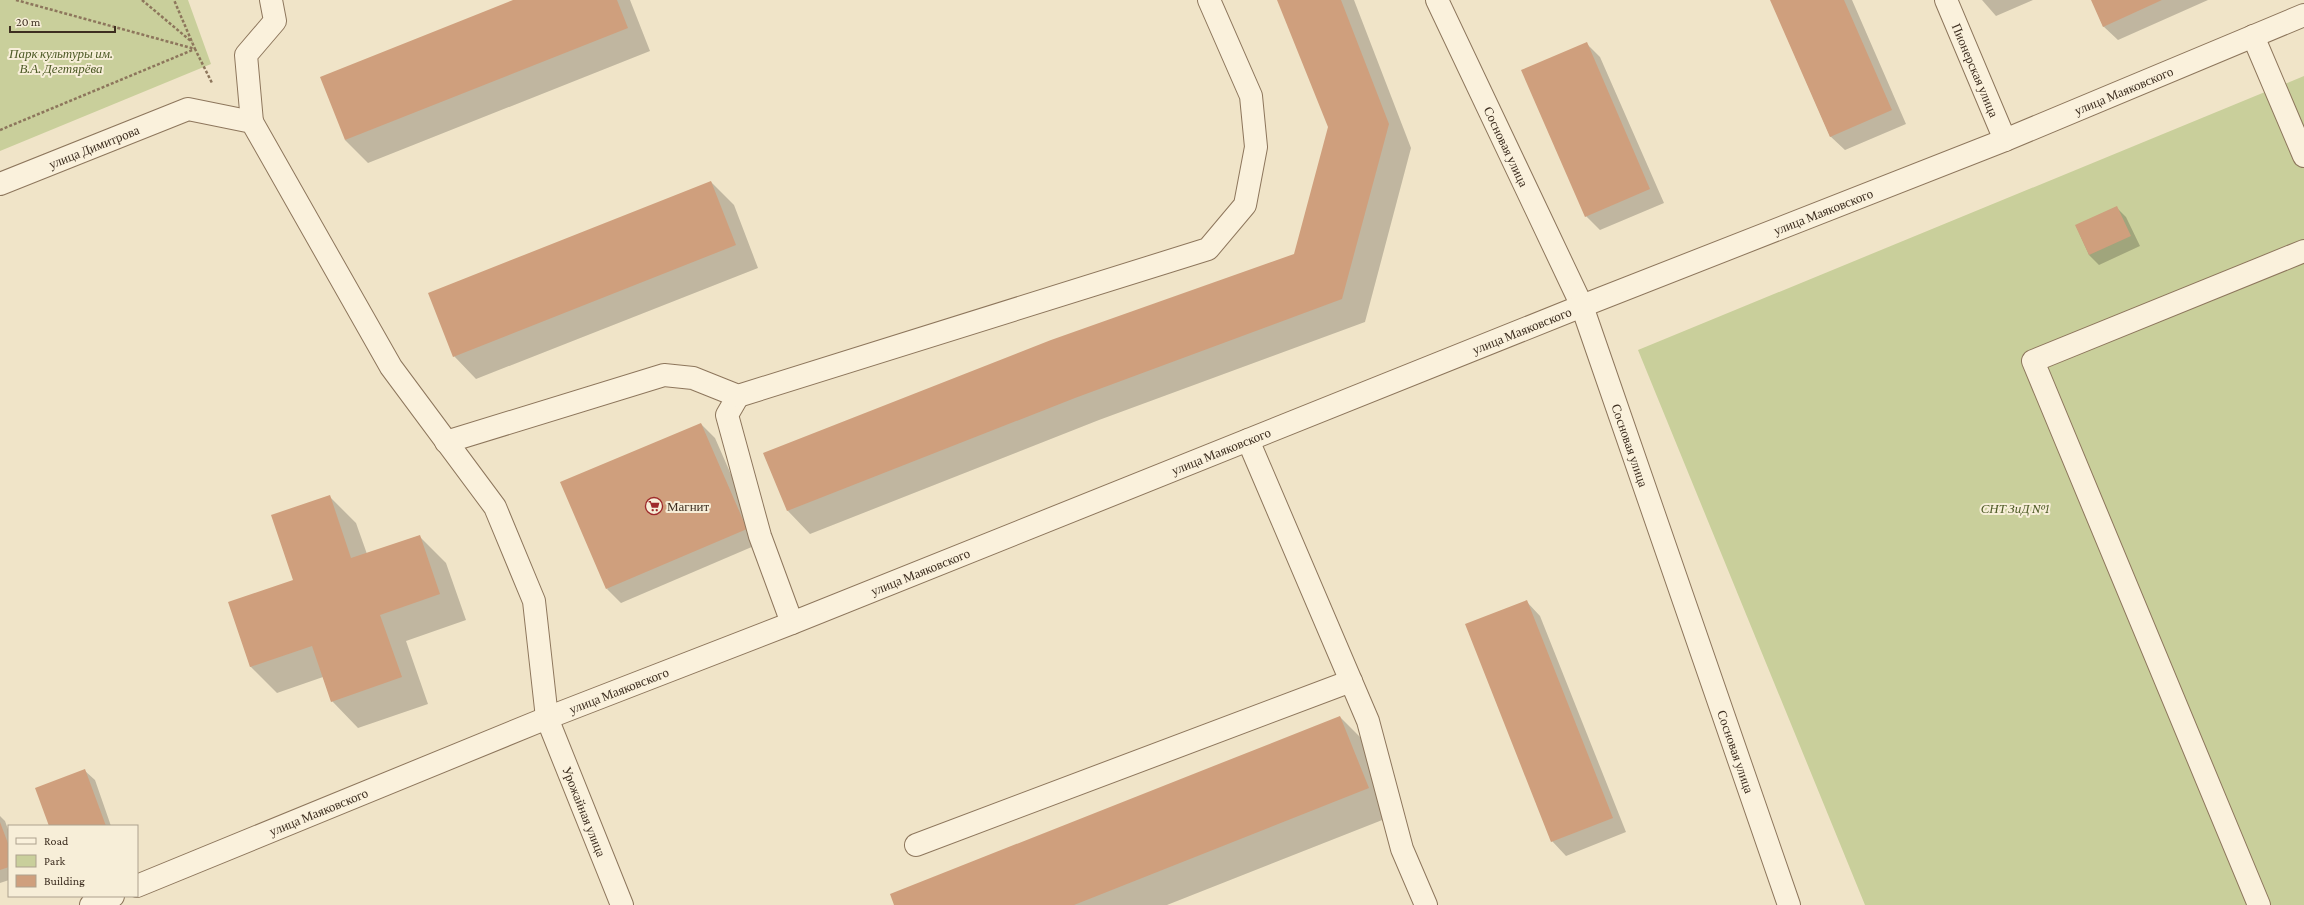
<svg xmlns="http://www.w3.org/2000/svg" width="2304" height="905" viewBox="0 0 2304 905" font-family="'Crimson Pro',serif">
<rect width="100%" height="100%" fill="#f0e4c8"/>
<path fill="#c9cf9b" d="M0 0H188L211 64 0 151Z
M2304 76V905H1865L1638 350Z"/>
<path fill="#0003" d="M516 0H630L650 51 368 163 345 140Z
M1278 0H1354L1411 148 1365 322 1099 420 810 534 788 511 764 454 1295 255 1329 127Z
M1771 0H1852L1906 124 1845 150 1830 136Z
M1982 0H2033L1996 16Z
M2092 0H2208L2118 40 2103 26Z
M1586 43 1600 57 1664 203 1600 230 1586 216Z
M711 182 734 205 758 268 476 379 454 356Z
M2116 207 2126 217 2140 246 2099 265 2089 255 2076 226Z
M701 424 715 438 761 543 621 603 607 589Z
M329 496 356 523 367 554 419 536 446 563 466 620 406 641 428 704 358 728 332 701 323 677 277 693 250 666 294 581Z
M1526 601 1540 616 1626 832 1566 856 1552 841Z
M1340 717 1366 743 1395 815 1167 905H895Z
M85 771 95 780 111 826H50Z
M0 816 5 821 9 832V880L0 883Z"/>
<path fill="#cf9f7d" d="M513 0H617L628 28 345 140 320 77Z
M1277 0H1341L1389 124 1342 299 1075 398 787 511 763 453 1051 340 1294 254 1328 127Z
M1770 0H1844L1892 110 1830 137Z
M2091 0H2162L2103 27Z
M1587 42 1650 189 1585 217 1521 70Z
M711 181 736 245 453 357 428 293Z
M2117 206 2131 236 2089 255 2075 225Z
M701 423 747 529 606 589 560 482Z
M330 495 351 558 420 535 440 594 380 615 402 677 331 702 312 646 250 667 228 602 293 580 271 515Z
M1527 600 1613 818 1551 842 1465 624Z
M1340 716 1369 788 1074 905H894L890 894Z
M85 769 106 826H49L35 788Z
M0 822 9 846V867L0 870Z"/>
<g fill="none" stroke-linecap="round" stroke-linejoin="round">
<g stroke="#8d765c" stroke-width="24">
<g id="minor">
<path id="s1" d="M1437 0 1582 306 1789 905"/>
<path id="s2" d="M1946 0 2005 140"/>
<path d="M2253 36 2304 156"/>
<path d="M252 122 246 55 275 21 271 0"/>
<path id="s3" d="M0 184 188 109 252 122 391 367 495 507 534 601 547 718 622 905"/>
<path d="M738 396 727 415 760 536 792 623"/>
<path d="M1248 440 1368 721 1402 849 1426 905"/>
<path d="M446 442 664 375 693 378 738 396 1208 249 1245 205 1256 147 1251 96 1209 0"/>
<path d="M916 845 1351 681"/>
<path id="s4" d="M137 886 547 718 792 623 1582 306 2005 140 2304 15"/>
<path d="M91 905 113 896"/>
<path d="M2259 905 2033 361 2304 251"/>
</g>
</g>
<path stroke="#8d765c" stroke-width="2.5" stroke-dasharray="3 2" stroke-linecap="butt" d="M16 0 195 49 212 83
M142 0 192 42
M0 130 195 49 174 0"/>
<use href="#minor" stroke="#faf1dc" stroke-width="22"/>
</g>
<defs>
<g id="supermarket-ring" transform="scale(0.9)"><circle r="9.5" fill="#f7eed8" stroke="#9e2a2b" stroke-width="1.5"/><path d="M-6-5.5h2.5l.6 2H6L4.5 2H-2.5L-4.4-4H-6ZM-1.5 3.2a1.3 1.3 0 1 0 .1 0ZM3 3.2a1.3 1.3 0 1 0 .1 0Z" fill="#9e2a2b"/></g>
</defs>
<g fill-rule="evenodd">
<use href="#supermarket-ring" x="654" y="506"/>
</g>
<g text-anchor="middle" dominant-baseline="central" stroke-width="4" stroke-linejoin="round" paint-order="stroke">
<g font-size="13" font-style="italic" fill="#4d5a26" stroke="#f7eed8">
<text x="61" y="53">Парк культуры им.<tspan x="61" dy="15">В.А. Дегтярёва</tspan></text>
<text x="2015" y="508">СНТ ЗиД №1</text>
</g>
<g font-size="13" fill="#3d2e20" stroke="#f7eed8">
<text stroke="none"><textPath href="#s2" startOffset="76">Пионерская улица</textPath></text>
<text stroke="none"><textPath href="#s4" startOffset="2140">улица Маяковского</textPath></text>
<text stroke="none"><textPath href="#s3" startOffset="101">улица Димитрова</textPath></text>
<text stroke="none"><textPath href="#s1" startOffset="162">Сосновая улица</textPath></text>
<text stroke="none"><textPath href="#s4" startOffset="1816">улица Маяковского</textPath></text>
<text stroke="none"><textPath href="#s4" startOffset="1492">улица Маяковского</textPath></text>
<text stroke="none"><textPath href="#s1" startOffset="486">Сосновая улица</textPath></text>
<text stroke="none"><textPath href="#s4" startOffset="1168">улица Маяковского</textPath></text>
<text stroke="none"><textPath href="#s4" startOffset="844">улица Маяковского</textPath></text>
<text stroke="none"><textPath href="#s4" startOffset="520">улица Маяковского</textPath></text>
<text stroke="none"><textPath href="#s1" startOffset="810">Сосновая улица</textPath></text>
<text stroke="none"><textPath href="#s3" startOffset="1044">Урожайная улица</textPath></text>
<text stroke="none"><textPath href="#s4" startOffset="196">улица Маяковского</textPath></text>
</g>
<g font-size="13" fill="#3d2e20" stroke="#f7eed8" text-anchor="start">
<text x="667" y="506">Магнит</text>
</g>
</g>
<rect x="8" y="825" width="130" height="72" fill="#f7eed8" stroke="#ada18e"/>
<rect x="16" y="838" width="20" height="6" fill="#faf1dc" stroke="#ada18e"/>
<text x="44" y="845" font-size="12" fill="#3d2e20">Road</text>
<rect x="16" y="855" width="20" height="12" fill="#c9cf9b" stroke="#ada18e"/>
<text x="44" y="865" font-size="12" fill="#3d2e20">Park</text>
<rect x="16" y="875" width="20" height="12" fill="#cf9f7d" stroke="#ada18e"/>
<text x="44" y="885" font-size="12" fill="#3d2e20">Building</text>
<path d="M10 26v6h105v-6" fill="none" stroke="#3d2e20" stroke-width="2"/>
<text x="16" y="26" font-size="12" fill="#3d2e20" stroke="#f7eed8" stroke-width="3" paint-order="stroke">20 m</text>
</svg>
